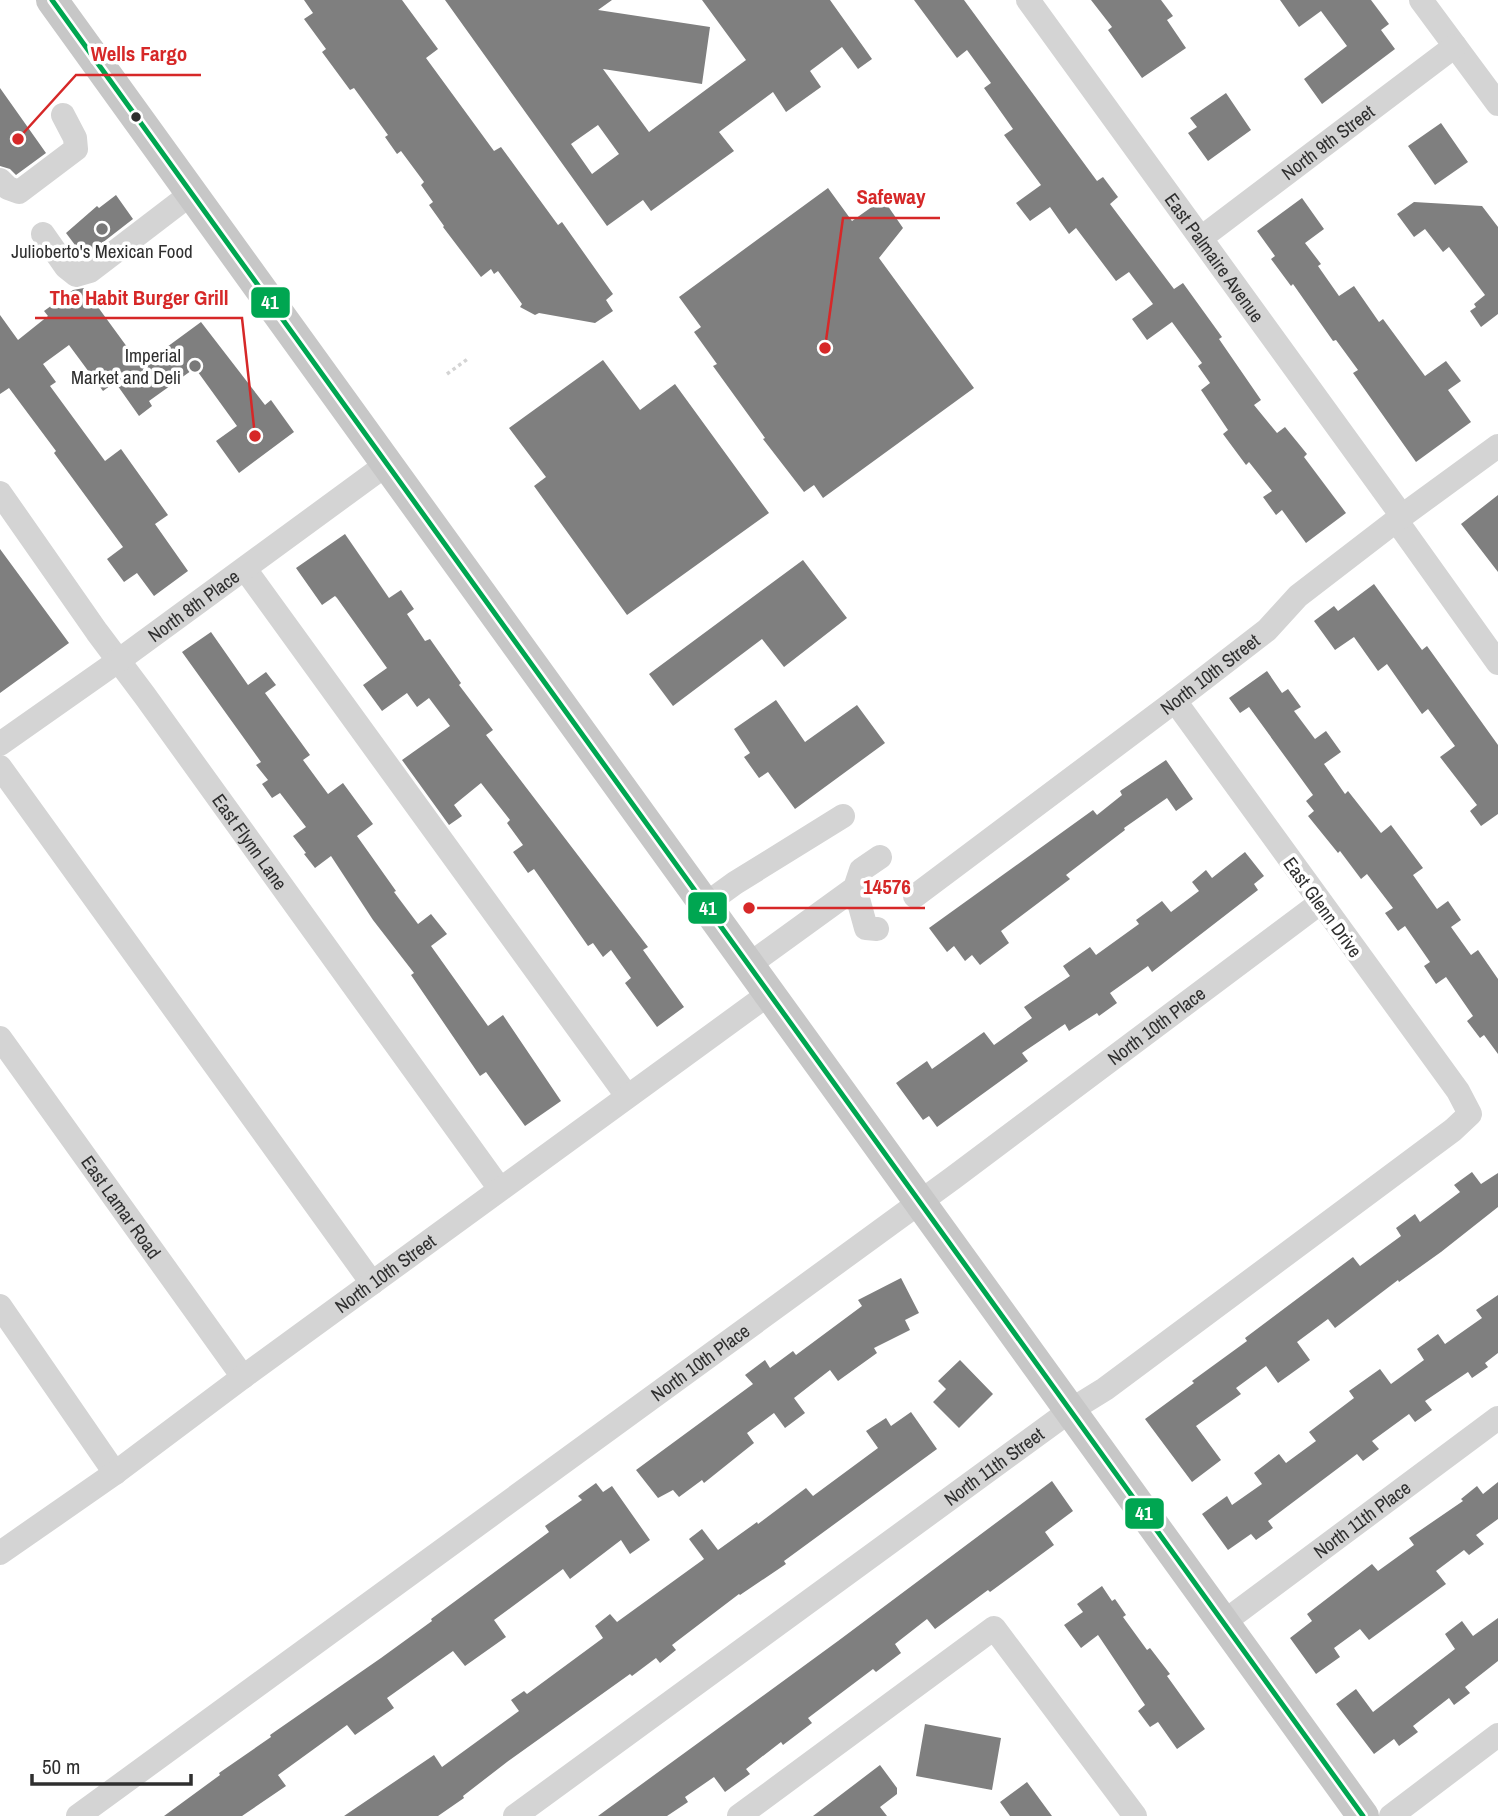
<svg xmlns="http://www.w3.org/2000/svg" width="1498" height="1816" viewBox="0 0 1498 1816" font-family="'Archivo Narrow',sans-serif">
<rect width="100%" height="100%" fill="#fff"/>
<path fill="#7f7f7f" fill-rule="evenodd" d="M304 0H402L438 49 426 58 494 151 501 147 558 225 562 222 613 294 606 300 613 311 595 323 539 313 535 315 520 307 522 304 498 271 494 274 491 269 481 277 443 227 444 226 429 205 433 202 421 185 424 182 401 151 397 154 385 137 388 135 354 88 350 90 322 52 326 49 304 19 313 13Z
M445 0H612L598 10 710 27 702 84 603 69 649 132 746 60 702 0H830L872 59 858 69 842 47 810 71 821 87 786 112 773 92 719 132 734 151 651 211 643 200 607 226ZM598 125 619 154 592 174 571 144Z
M914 0H964L1097 181 1103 177 1118 197 1110 204 1174 289 1183 283 1222 337 1219 339 1261 400 1254 405 1277 433 1285 427 1307 454 1304 457 1346 513 1306 543 1282 510 1276 515 1263 497 1272 491 1249 462 1246 465 1223 434 1228 430 1201 390 1210 383 1198 366 1202 363 1172 322 1147 340 1132 319 1153 304 1129 272 1116 281 1076 228 1069 234 1050 207 1030 221 1016 203 1041 185 1004 135 1013 129 984 88 991 83 967 50 957 58Z
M1091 0H1161L1173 16 1167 20 1186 48 1142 78 1108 30 1112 27Z
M1280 0H1371L1389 24 1381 30 1395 49 1322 104 1304 79 1347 46 1321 11 1299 27Z
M0 88 46 153 16 175 10 169 0 166Z
M1226 93 1251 130 1208 161 1188 133 1197 127 1190 118Z
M1441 123 1468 162 1435 185 1408 146Z
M828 188 852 221 883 199 903 228 879 258 974 388 823 498 814 485 804 492 763 439 765 438 713 366 717 364 694 332 701 327 679 297Z
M116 195 133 219 84 257 66 233 97 206 99 208Z
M1302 198 1324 229 1305 243 1321 264 1318 266 1339 296 1354 286 1379 322 1383 319 1425 376 1446 361 1461 381 1448 390 1471 422 1416 462 1353 373 1358 370 1336 340 1333 341 1293 284 1291 286 1271 259 1275 256 1257 231Z
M1414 202 1482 206 1498 227V314L1481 327 1470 311 1476 307 1474 304 1485 295 1449 247 1443 252 1425 229 1414 237 1397 214Z
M84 288 141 366 201 322 265 405 271 400 294 432 239 473 216 441 237 426 195 368 149 401 152 406 139 416 115 382 103 391 69 345 43 364 56 382 50 386 105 461 121 449 168 515 155 524 188 571 154 596 137 573 124 582 107 559 123 547 54 453 56 451 9 388 0 394V315L18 340 48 316 44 311 73 290Z
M603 360 640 410 675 384 769 513 627 615 534 486 546 477 509 428Z
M1498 495V572L1461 524Z
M345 534 389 598 401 590 414 609 407 614 425 641 430 639 461 683 459 685 493 730 486 735 648 947 643 950 684 1007 657 1027 625 983 631 978 611 950 603 957 593 943 588 946 534 869 528 873 513 852 523 845 507 823 510 820 481 783 454 805 462 816 449 825 402 760 450 726 429 698 417 707 407 693 382 711 363 685 387 668 337 598 335 596 322 605 296 568Z
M0 549 69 643 0 693Z
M803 560 847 618 784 667 762 639 673 706 649 674Z
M1374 584 1422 650 1427 646 1498 745V814L1481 826 1470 811 1477 805 1440 757 1455 746 1428 709 1422 714 1387 664 1378 671 1354 637 1335 650 1314 621 1334 606 1338 611Z
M211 632 248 685 266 672 276 685 265 693 310 755 303 760 328 794 343 783 373 824 357 836 396 891 394 892 418 924 431 914 447 934 431 946 488 1026 503 1015 561 1101 525 1126 486 1072 480 1076 411 975 414 973 373 920 331 856 315 868 304 854 306 853 293 836 306 827 280 793 272 798 262 784 268 780 256 765 261 762 182 652Z
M1267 671 1282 693 1288 689 1301 707 1294 711 1315 739 1326 731 1341 752 1324 764 1345 794 1348 791 1381 833 1391 825 1423 868 1413 875 1437 909 1448 901 1461 920 1451 927 1471 955 1478 950 1498 979V1054L1484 1035 1480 1038 1467 1021 1473 1016 1446 977 1436 984 1424 966 1430 962 1405 926 1398 931 1385 913 1393 908 1367 874 1361 879 1340 851 1338 853 1308 816 1314 811 1306 801 1313 795 1249 707 1240 713 1229 698Z
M776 700 805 742 857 705 885 743 795 809 768 772 759 778 744 757 750 753 734 729Z
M1166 760 1193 799 1176 811 1167 798 1124 828 1125 830 1066 875 1070 879 1001 931 1009 943 980 965 972 955 965 961 954 946 947 952 929 928 1093 810 1097 815 1122 795 1120 791Z
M1245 852 1264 876 1254 884 1258 890 1152 972 1148 966 1110 993 1117 1003 1099 1016 1097 1013 1069 1031 1065 1024 1022 1053 1028 1061 937 1127 929 1116 923 1120 896 1083 927 1061 932 1069 984 1032 994 1045 1032 1018 1024 1007 1070 976 1063 966 1090 947 1096 955 1139 924 1136 920 1162 901 1171 912 1199 891 1192 882 1206 870 1212 878Z
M1472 1172 1481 1184 1498 1173V1207L1441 1252 1399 1282 1398 1280 1335 1328 1328 1319 1297 1342 1310 1360 1278 1383 1266 1366 1236 1388 1241 1394 1196 1426 1221 1460 1192 1482 1145 1419 1194 1383 1192 1381 1247 1341 1245 1338 1353 1257 1360 1266 1401 1236 1396 1228 1415 1214 1420 1222 1460 1192 1454 1185Z
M901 1278 919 1313 905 1320 910 1330 874 1348 877 1353 838 1381 830 1370 794 1398 805 1413 785 1428 774 1413 747 1433 754 1443 704 1483 702 1480 679 1497 673 1490 658 1498 636 1470 753 1384 745 1375 765 1360 770 1368 793 1351 796 1355 862 1306 858 1300Z
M1498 1295V1353L1485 1363 1488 1367 1472 1378 1468 1372 1425 1401 1432 1410 1415 1422 1409 1414 1372 1441 1379 1449 1363 1461 1357 1454 1268 1521 1273 1528 1256 1540 1251 1534 1228 1550 1202 1514 1227 1496 1232 1505 1262 1484 1254 1473 1279 1454 1286 1463 1316 1441 1309 1432 1354 1398 1349 1391 1380 1369 1391 1384 1424 1360 1417 1349 1438 1334 1445 1344 1482 1318 1476 1310Z
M960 1360 993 1394 959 1428 933 1402 946 1389 938 1381Z
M911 1412 937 1449 784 1561 786 1564 740 1595 739 1594 672 1645 676 1650 660 1663 656 1658 632 1676 630 1674 507 1762 463 1796 464 1798 438 1816H344L434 1755 442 1767 519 1711 511 1700 524 1691 527 1694 603 1638 595 1626 610 1614 617 1622 704 1559 689 1539 702 1529 718 1550 757 1522 758 1524 806 1488 813 1496 878 1448 866 1431 886 1418 891 1426Z
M1052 1481 1073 1511 1045 1532 1054 1545 990 1592 988 1590 935 1629 927 1619 895 1644 901 1653 876 1672 873 1669 808 1718 812 1723 783 1745 781 1742 746 1769 750 1774 725 1792 714 1777 685 1797 688 1802 667 1816H598L838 1641Z
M1498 1482V1519L1476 1535 1484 1544 1469 1555 1464 1550 1436 1571 1446 1584 1369 1640 1360 1629 1334 1648 1340 1657 1316 1674 1290 1638 1312 1621 1307 1614 1372 1564 1378 1571 1414 1545 1409 1538 1463 1501 1461 1499 1477 1486 1483 1494Z
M596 1483 603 1492 612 1486 650 1540 630 1554 621 1540 570 1579 563 1569 494 1620 506 1637 465 1666 453 1651 387 1698 394 1708 355 1735 347 1725 278 1775 286 1786 242 1816H164L220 1775 219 1773 271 1737 270 1735 381 1658 432 1621 431 1619 549 1532 545 1526 582 1500 578 1496Z
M1102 1586 1112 1601 1115 1599 1126 1615 1123 1617 1147 1650 1150 1648 1170 1674 1167 1676 1205 1729 1177 1749 1158 1722 1150 1727 1138 1711 1145 1705 1098 1635 1081 1648 1064 1625 1083 1612 1077 1604Z
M1498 1618V1661L1465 1687 1470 1693 1454 1705 1449 1698 1413 1726 1418 1732 1399 1746 1394 1739 1374 1754 1336 1704 1356 1689 1373 1712 1455 1649 1445 1634 1462 1621 1473 1636Z
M925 1724 1001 1738 992 1790 916 1776Z
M880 1765 897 1788V1794L880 1807 887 1816H813Z
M1027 1782 1052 1816H1010L1000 1802Z"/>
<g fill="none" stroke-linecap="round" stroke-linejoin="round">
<path stroke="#d4d4d4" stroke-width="3.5" stroke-dasharray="3.5 3.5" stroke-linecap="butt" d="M447 374 469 358"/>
<g stroke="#d4d4d4" stroke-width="24">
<path id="s1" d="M1028 0 1402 516"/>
<path d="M1421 0 1498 104"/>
<path d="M0 180 8 188 19 192 76 149 75 138 63 115"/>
<path d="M43 234 66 267 76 275 90 271 192 193"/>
<path id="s2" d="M1201 238 1455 46"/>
<path id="s3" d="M0 493 97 632 145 696 500 1189"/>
<path d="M1396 520 1498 663"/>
<path d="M245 569 627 1096"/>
<path id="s4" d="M0 744 118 661 387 464"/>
<path d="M0 767 372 1283"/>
<path d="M855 888 866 928 877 929"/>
<path id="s5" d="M915 896 1175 701 1267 630 1298 596 1402 516 1498 446"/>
<path d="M706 904 735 883 843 816"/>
<path d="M750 964 855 888 861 870 880 857"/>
<path id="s6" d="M0 1038 243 1377"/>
<path d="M0 1306 115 1473"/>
<path id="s7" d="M0 1553 115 1473 243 1377 770 993"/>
<path id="s8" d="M1224 1622 1498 1418"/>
<path id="s9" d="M78 1816 953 1178 1320 903"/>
<path id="s10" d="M515 1816 1071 1410 1105 1389 1453 1130 1470 1114 1458 1091 1175 701"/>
<path d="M739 1816 994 1628 1135 1816"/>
<path d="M1391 1816 1498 1735"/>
</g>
<path stroke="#c7c7c7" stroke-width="32" d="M52 0 1363 1816"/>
<g stroke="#fff" stroke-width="10">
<path id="bus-1" d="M52 0 1363 1816"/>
</g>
<use href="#bus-1" stroke="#00a651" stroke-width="5"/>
</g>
<circle fill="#2f2f2f" stroke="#fff" stroke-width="2.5" cx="136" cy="117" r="6"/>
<g fill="#787878" stroke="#fff" stroke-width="2.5">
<circle cx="102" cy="229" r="7"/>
<circle cx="195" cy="366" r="7"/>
</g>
<g text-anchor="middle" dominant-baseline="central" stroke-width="7" stroke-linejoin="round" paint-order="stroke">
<g font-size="19" fill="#2f2f2f" stroke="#fff">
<text stroke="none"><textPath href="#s2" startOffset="159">North 9th Street</textPath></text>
<text stroke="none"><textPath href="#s1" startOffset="318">East Palmaire Avenue</textPath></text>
<text stroke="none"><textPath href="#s4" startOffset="238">North 8th Place</textPath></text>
<text stroke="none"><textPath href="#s5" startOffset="369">North 10th Street</textPath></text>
<text stroke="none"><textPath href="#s3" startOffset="429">East Flynn Lane</textPath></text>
<text transform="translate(1323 907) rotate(54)">East Glenn Drive</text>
<text stroke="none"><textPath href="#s9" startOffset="1337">North 10th Place</textPath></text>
<text stroke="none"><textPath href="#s6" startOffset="208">East Lamar Road</textPath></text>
<text stroke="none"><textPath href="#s7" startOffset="476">North 10th Street</textPath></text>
<text stroke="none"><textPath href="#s9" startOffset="770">North 10th Place</textPath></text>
<text stroke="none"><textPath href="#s10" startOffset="593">North 11th Street</textPath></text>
<text stroke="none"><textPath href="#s8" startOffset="172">North 11th Place</textPath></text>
</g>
<g font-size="19" fill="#2f2f2f" stroke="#fff">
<text x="102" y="251">Julioberto's Mexican Food</text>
<text x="181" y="355" text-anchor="end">Imperial<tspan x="181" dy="22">Market and Deli</tspan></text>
</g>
</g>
<path fill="none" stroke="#d62828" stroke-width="2.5" d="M18 139L76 75H201M825 348L843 218H940M255 436L242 318H35M749 908L849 908H925"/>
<g fill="#d62828" stroke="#fff" stroke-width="2.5">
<circle cx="18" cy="139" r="7"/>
<circle cx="825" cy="348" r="7"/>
<circle cx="255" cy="436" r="7"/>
<circle cx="749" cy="908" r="7"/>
</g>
<g font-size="21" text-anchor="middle" font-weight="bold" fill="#d62828" stroke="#fff" stroke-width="7" stroke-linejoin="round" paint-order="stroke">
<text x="139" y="61">Wells Fargo</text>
<text x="891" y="204">Safeway</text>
<text x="139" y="305">The Habit Burger Grill</text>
<text x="887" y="894">14576</text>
</g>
<g stroke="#fff" stroke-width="2.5">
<rect x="250" y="286" width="41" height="33" rx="7" fill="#00a651"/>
<rect x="687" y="891" width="41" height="34" rx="7" fill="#00a651"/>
<rect x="1124" y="1497" width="41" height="33" rx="7" fill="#00a651"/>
</g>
<g font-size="19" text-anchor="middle" font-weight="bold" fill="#fff">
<text x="270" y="309">41</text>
<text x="708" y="915">41</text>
<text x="1144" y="1520">41</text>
</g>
<path d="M32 1774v10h159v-10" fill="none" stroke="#2f2f2f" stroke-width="3.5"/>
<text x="42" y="1774" font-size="21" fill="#2f2f2f" stroke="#ffffff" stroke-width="5" paint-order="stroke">50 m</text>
</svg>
